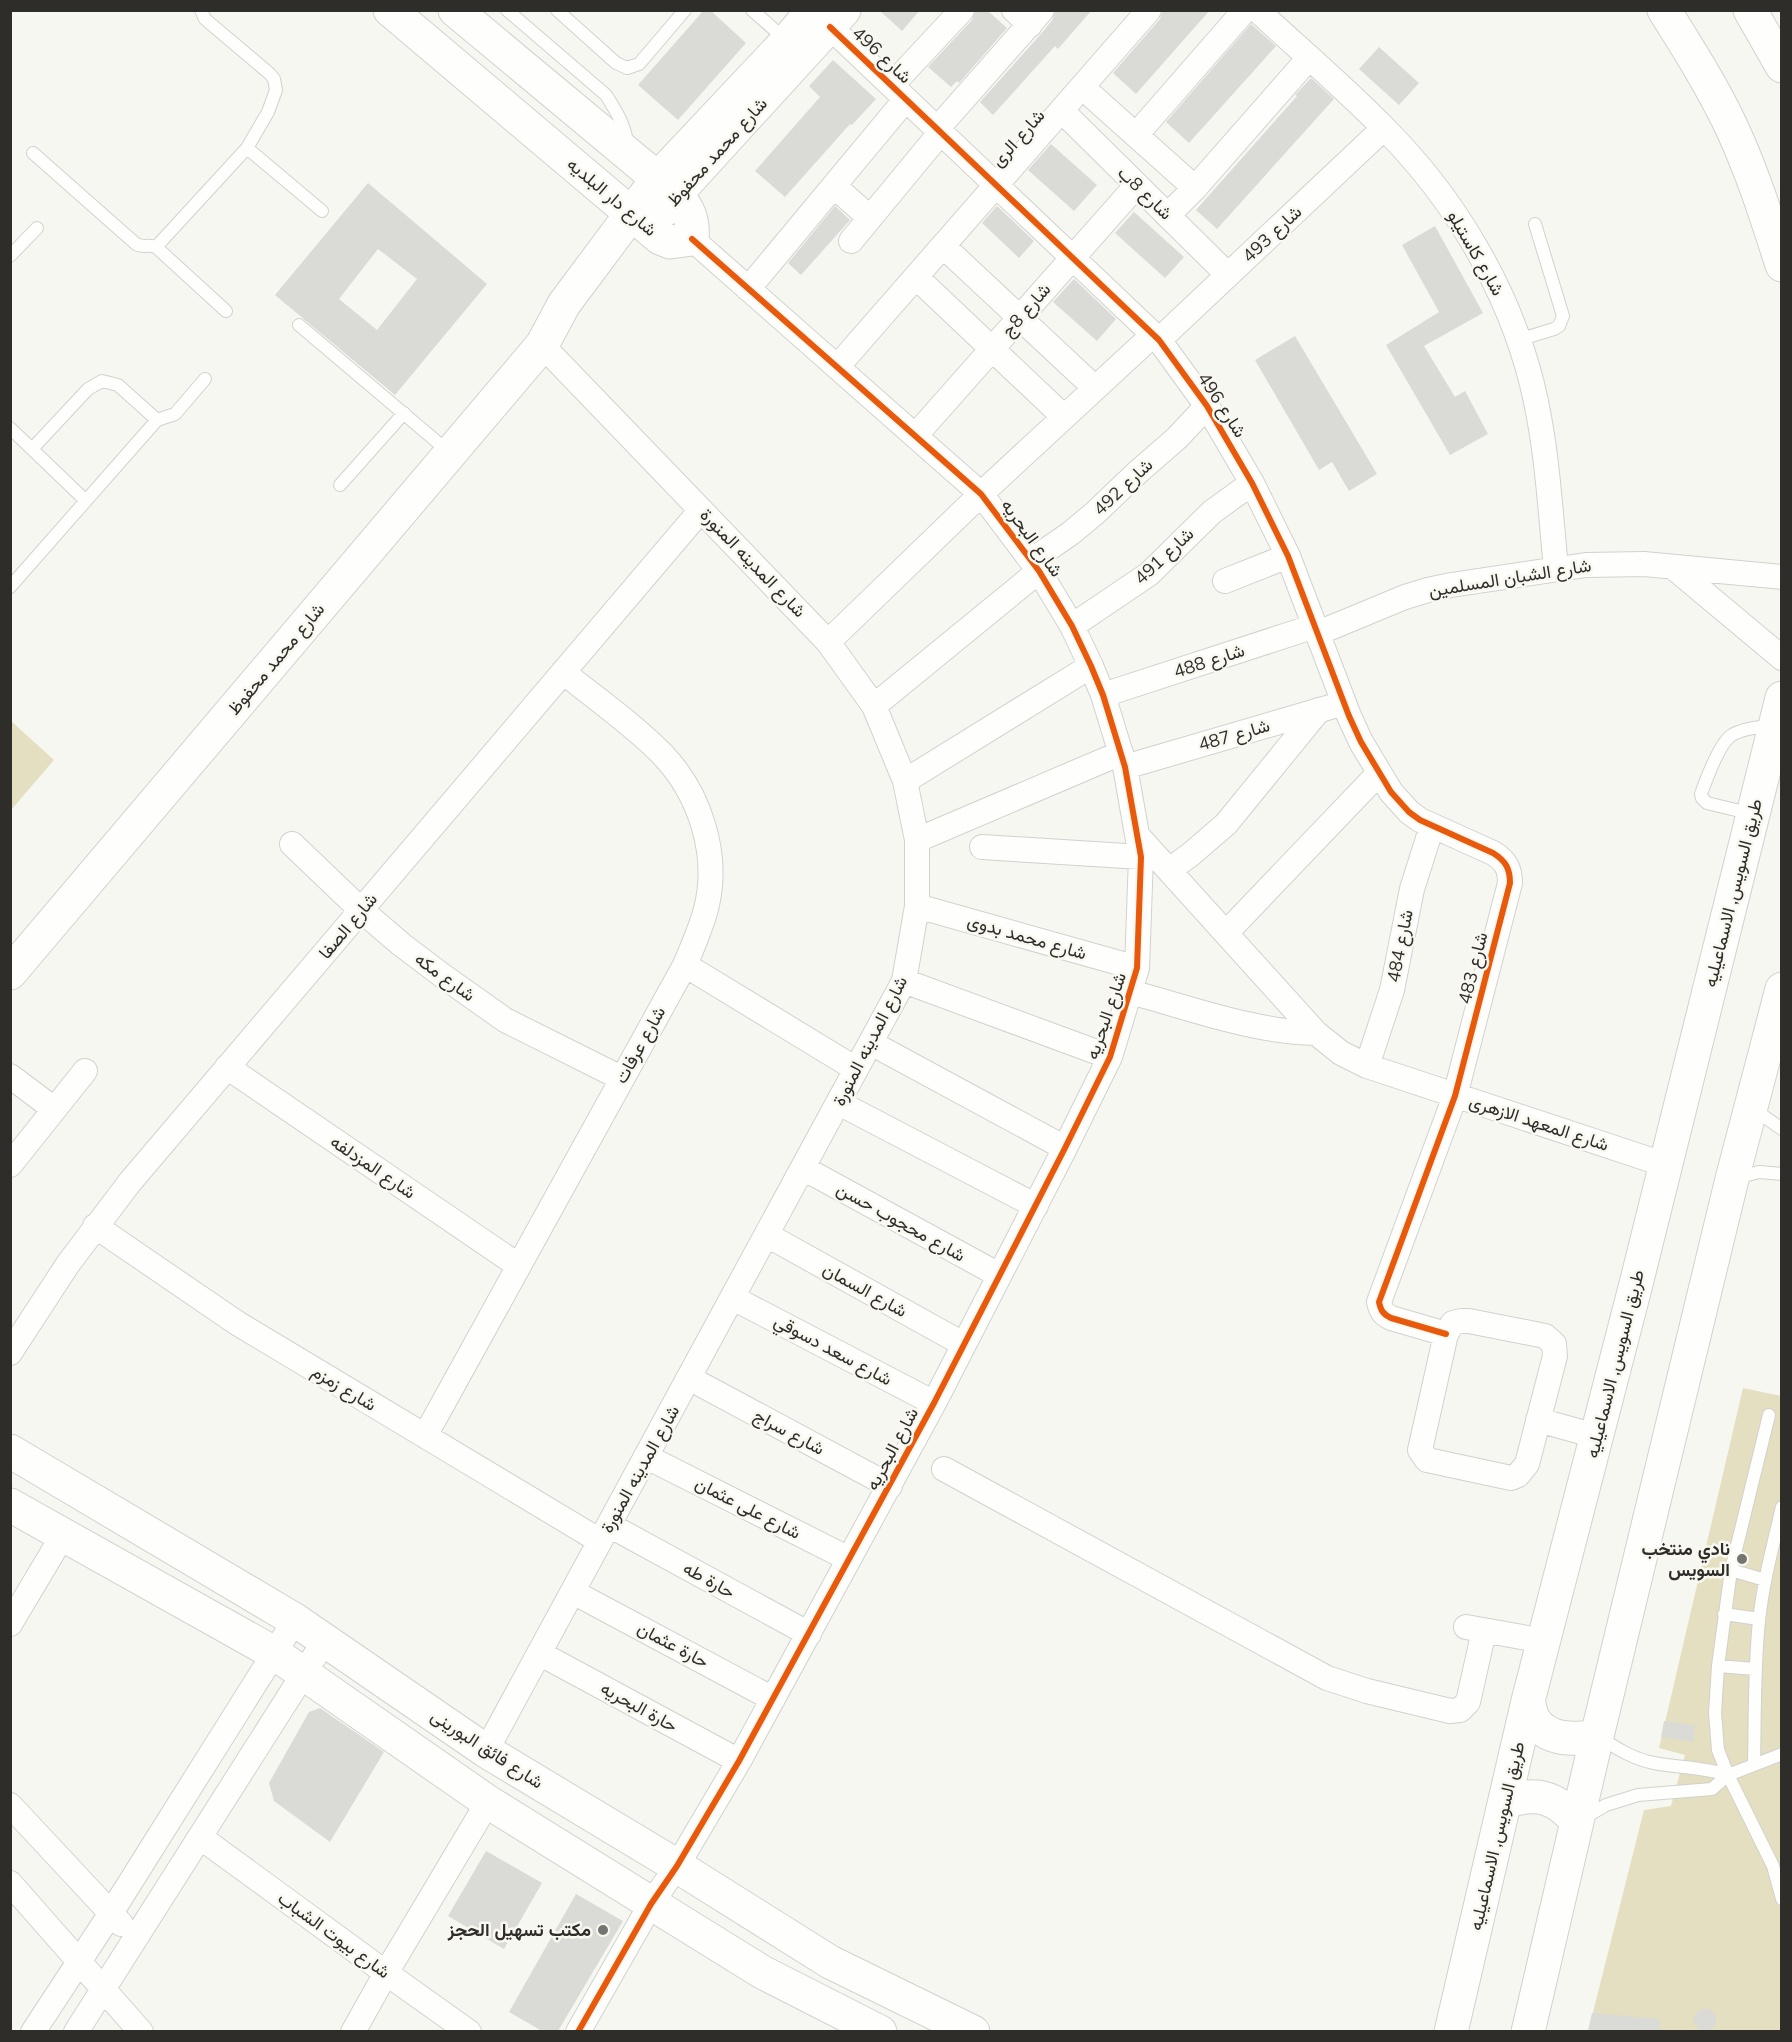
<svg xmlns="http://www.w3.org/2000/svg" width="1792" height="2042" font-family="Mulish,Vazirmatn,sans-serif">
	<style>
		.green { fill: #e3dfc0 }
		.building { fill: #dadad6; fill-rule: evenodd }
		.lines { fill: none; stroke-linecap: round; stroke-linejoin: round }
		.lane-casing { stroke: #d1d1ce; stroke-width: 14 }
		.street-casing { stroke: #d1d1ce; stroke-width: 26 }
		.secondary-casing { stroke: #d1d1ce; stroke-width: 35 }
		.primary-casing { stroke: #d1d1ce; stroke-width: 35 }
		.lane { stroke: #fefefd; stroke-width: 12 }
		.street { stroke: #fefefd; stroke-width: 24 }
		.secondary { stroke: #fefefd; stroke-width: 33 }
		.primary { stroke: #fefefd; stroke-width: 33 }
		.cycleway-casing { stroke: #f9f8f0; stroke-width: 10 }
		.cycleway { stroke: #e8590c; stroke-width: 6 }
		.poi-dot { fill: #747470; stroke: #f9f8f0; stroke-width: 2 }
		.labels { text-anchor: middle; stroke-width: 5; stroke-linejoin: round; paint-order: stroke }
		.street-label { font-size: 18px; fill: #2e2d2a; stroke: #f9f8f0 }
		.poi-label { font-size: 18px; font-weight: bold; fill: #2e2d2a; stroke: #f9f8f0; text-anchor: end }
	</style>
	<rect width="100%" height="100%" fill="#f7f7f2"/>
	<path class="green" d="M11 721 54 760 11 810Z
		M1743 1388 1781 1396V2031L1588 2032 1644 1810 1671 1806 1685 1755 1659 1748Z"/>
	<path class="building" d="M704 10H710L746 43 678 120 638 85Z
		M879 10H920L902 31Z
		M976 10H987L1007 28 959 83 957 81 951 87 928 67 972 20Z
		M1056 10H1092L1058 49 1055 46 993 115 980 102 1041 34 1053 19Z
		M1163 10H1210L1136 94 1113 73 1160 19Z
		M1251 24 1276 46 1189 143 1166 122Z
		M1379 47 1419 83 1399 105 1359 69Z
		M833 60 876 99 852 125 850 124 785 197 755 171 820 97 809 86Z
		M1311 78 1334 99 1217 229 1196 210 1297 96 1295 95Z
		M1051 144 1097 185 1074 211 1028 170Z
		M368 183 487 284 395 395 275 295ZM378 249 417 279 377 330 339 299Z
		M835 206 850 220 801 275 788 263Z
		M997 206 1034 241 1019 258 982 223Z
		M1134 212 1184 257 1165 278 1115 233Z
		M1435 226 1483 313 1424 346 1455 397 1465 391 1488 434 1450 455 1386 345 1439 312 1402 245Z
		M1074 279 1116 319 1097 341 1053 302Z
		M1295 336 1377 474 1349 491 1332 462 1319 470 1255 360Z
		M320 1708 384 1752 330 1842 274 1801 269 1783 309 1712Z
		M1664 1721 1695 1725 1693 1742 1661 1737Z
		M486 1851 542 1883 504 1949 448 1916Z
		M576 1894 623 1921 558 2031H542L509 2012Z
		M1694 2020a11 11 0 1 1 22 0a11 11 0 1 1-22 0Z
		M1592 2013 1660 2019 1659 2031H1588Z"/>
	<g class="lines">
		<g class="lane-casing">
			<path id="lane" d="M507 10 606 95C616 111 625 125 627 143
				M557 10 616 63 627 68 639 64 685 10
				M752 10 786 40
				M247 148 322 211
				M33 153 136 244C143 248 149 244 156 247L226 311
				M156 247 247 148 268 112 276 90 274 79 270 74 205 19 201 10
				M10 256 37 228
				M299 325 449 452
				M1518 340 1554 329 1559 326 1563 316 1535 224
				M10 428 86 501
				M32 449 88 389 102 381 118 385 157 420
				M340 485 404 413
				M10 587 157 420 175 414 205 379
				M1752 814 1707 803 1702 798 1701 794C1706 780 1720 742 1732 735 1743 728 1761 727 1774 725
				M1756 1107 1762 1115 1782 1129
				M1736 1178 1759 1172 1782 1174
				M1769 1415 1731 1570 1718 1666 1715 1713 1718 1750 1728 1775 1773 1866 1782 1899
				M1731 1570 1765 1580
				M1724 1614 1759 1619
				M1718 1666 1755 1669
				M1599 1737C1616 1748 1633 1759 1654 1763 1679 1768 1704 1767 1728 1775
				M1754 1765C1755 1717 1754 1669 1759 1621 1763 1583 1773 1545 1782 1507
				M1584 1818 1606 1805 1638 1795 1712 1789 1728 1775 1782 1754"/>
		</g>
		<g class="street-casing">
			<path id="street" d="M1014 10 1030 25
				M1257 10C1299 49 1344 87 1384 128 1454 198 1508 288 1532 384 1547 445 1550 507 1556 569
				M830 27 1159 340 1207 406 1252 483 1288 556 1349 716 1361 742 1391 792 1409 812 1420 820 1493 853C1506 861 1510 869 1510 883L1455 1096 1379 1302C1381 1311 1383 1314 1391 1318L1446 1334
				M892 85 962 10
				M1082 87 1195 188
				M1062 111 1228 275
				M937 129 1042 10
				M1136 135 1245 10
				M834 186 870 218
				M1166 214 1177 206 1195 188 1309 58
				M851 241 941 132
				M943 246 1095 388
				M916 277 1064 417
				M748 289 906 99
				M1159 340 1384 128
				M837 367 1149 10
				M915 436 1137 185
				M1032 560 1071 533 1095 513 1138 472 1177 438 1207 406
				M1673 567 1782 658
				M1225 581 1288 556
				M1072 626 1149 574 1212 512 1252 483
				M1318 633 1405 597 1428 590 1451 585 1586 565 1644 564 1782 577
				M828 642 981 494 1154 334
				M1103 695 1315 626
				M874 706 1039 571
				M1125 767 1344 703
				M905 781 1091 666
				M1137 835 1316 1033 1341 1053 1367 1066 1666 1165
				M917 840 1121 753
				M292 844 361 910 402 945 443 976 505 1020 621 1078
				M982 847 1141 857
				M1169 870 1190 855 1226 824 1319 710
				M917 906 1137 968
				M1226 933 1379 773
				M685 965 856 1069
				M904 981 1110 1057
				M1130 992C1191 1008 1253 1032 1316 1033
				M871 1043 1065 1148
				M1367 1066 1392 990 1412 889 1432 826
				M227 1067 519 1266
				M10 1076 54 1109
				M839 1103 1036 1206
				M10 1165 85 1071
				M803 1168 999 1275
				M95 1226 237 1323 600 1541
				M767 1235 963 1344
				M733 1298 934 1403
				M1461 1321H1469L1545 1336 1554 1344 1555 1356 1527 1464 1518 1475 1511 1478 1432 1461 1427 1460 1420 1450 1446 1334 1453 1323Z
				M10 1353 68 1264 130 1182 701 510
				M689 1378 890 1486
				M1538 1420 1596 1436
				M425 1436 685 965C693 946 701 928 706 909 720 855 700 794 663 755 634 725 595 698 563 672
				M647 1457 849 1559
				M944 1469 1327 1678 1367 1691 1450 1711 1460 1710 1468 1702 1484 1631
				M609 1525 809 1634
				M573 1592 773 1699
				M10 1624 63 1535
				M1466 1627 1544 1641
				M539 1653 739 1761
				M486 1751 904 981 917 906V840L905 781 874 706 828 642 542 345
				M10 1805 121 1924
				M200 1837 386 1973 469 2032
				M10 1883 141 2032
				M33 2032 111 1913 295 1620
				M76 2032 325 1640
				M353 2032 386 1973 488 1802
				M578 2032 651 1904 677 1866 739 1761 934 1403 1065 1148 1110 1057 1137 968 1141 857 1125 767 1103 695 1091 666 1072 626 1039 571 981 494 692 239"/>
		</g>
		<g class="secondary-casing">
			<path id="secondary" d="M390 10 660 238 670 242 692 239C694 220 688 208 676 194L455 10
				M663 211 676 194 844 10
				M10 973 542 345 564 304 658 178 787 41 813 10
				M10 1451 295 1620 486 1751 677 1866 830 1962 973 2032
				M10 1505 274 1653 488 1802 762 1972 880 2032"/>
		</g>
		<g class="primary-casing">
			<path id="primary" d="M1664 10C1688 48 1712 86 1731 126 1752 171 1767 218 1782 265
				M1750 10 1782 66
				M1528 1701C1530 1707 1531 1715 1534 1720 1548 1741 1574 1740 1597 1736
				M1505 1802C1537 1791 1556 1797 1577 1822
				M1451 2032 1528 1701 1636 1284 1782 698
				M1528 2032 1597 1736 1732 1179 1782 989"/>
		</g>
		<use href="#lane" class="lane"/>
		<use href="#street" class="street"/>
		<use href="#secondary" class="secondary"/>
		<use href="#primary" class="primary"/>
		<g class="cycleway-casing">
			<path id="cycleway" d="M830 27 1159 340 1207 406 1252 483 1288 556 1349 716 1361 742 1391 792 1409 812 1420 820 1493 853C1506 861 1510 869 1510 883L1455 1096 1379 1302C1381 1311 1383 1314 1391 1318L1446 1334
				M578 2032 651 1904 677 1866 739 1761 934 1403 1065 1148 1110 1057 1137 968 1141 857 1125 767 1103 695 1091 666 1072 626 1039 571 981 494 692 239"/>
		</g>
		<use href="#cycleway" class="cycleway"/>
	</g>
	<g class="poi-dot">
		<circle cx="1742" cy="1559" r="6"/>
		<circle cx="603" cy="1930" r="6"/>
	</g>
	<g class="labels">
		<g class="street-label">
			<text transform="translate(882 55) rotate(43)" y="6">شارع 496</text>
			<text transform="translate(1018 138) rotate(-48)" y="6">شارع الرى</text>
			<text transform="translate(717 152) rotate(-48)" y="6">شارع محمد محفوظ</text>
			<text transform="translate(1145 193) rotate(44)" y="6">شارع 8ب</text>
			<text transform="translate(612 197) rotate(40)" y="6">شارع دار البلديه</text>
			<text transform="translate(1272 234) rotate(-43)" y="6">شارع 493</text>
			<text transform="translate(1476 253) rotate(60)" y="6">شارع كاستيلو</text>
			<text transform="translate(1026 310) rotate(-49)" y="6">شارع 8ج</text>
			<text transform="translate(1222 405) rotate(57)" y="6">شارع 496</text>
			<text transform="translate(1123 487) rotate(-43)" y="6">شارع 492</text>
			<text transform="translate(1032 538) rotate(54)" y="6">شارع البحريه</text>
			<text transform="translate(1164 556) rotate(-43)" y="6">شارع 491</text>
			<text transform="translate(753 563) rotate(46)" y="6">شارع المدينه المنورة</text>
			<text transform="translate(1510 578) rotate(-9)" y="6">شارع الشبان المسلمين</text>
			<text transform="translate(276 659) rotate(-50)" y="6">شارع محمد محفوظ</text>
			<text transform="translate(1209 661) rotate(-18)" y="6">شارع 488</text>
			<text transform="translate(1234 735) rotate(-16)" y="6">شارع 487</text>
			<text transform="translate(1733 893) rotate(-76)" y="6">طريق السويس, الاسماعيليه</text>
			<text transform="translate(348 926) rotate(-50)" y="6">شارع الصفا</text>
			<text transform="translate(1027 937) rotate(16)" y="6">شارع محمد بدوى</text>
			<text transform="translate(1400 946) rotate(-79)" y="6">شارع 484</text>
			<text transform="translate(1473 968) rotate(-76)" y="6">شارع 483</text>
			<text transform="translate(445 977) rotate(36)" y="6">شارع مكه</text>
			<text transform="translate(1106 1016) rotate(-71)" y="6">شارع البحريه</text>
			<text transform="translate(870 1041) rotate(-63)" y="6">شارع المدينه المنورة</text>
			<text transform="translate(640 1045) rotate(-61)" y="6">شارع عرفات</text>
			<text transform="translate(1539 1123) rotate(18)" y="6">شارع المعهد الازهرى</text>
			<text transform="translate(373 1167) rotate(34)" y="6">شارع المزدلفه</text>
			<text transform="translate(901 1222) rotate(29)" y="6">شارع محجوب حسن</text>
			<text transform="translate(865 1290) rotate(29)" y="6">شارع السمان</text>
			<text transform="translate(833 1350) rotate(28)" y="6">شارع سعد دسوقي</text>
			<text transform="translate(1615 1364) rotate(-76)" y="6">طريق السويس, الاسماعيليه</text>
			<text transform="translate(344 1388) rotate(31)" y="6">شارع زمزم</text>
			<text transform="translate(789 1432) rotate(28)" y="6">شارع سراج</text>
			<text transform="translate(892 1449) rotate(-62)" y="6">شارع البحريه</text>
			<text transform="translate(640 1469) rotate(-61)" y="6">شارع المدينه المنورة</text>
			<text transform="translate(748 1508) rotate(27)" y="6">شارع على عثمان</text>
			<text transform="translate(709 1580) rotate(29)" y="6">حارة طه</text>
			<text transform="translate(673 1645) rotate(28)" y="6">حارة عثمان</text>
			<text transform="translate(639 1707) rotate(29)" y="6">حارة البحريه</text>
			<text transform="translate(487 1749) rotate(33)" y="6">شارع فائق البورينى</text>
			<text transform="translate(1497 1836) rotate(-77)" y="6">طريق السويس, الاسماعيليه</text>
			<text transform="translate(334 1935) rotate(36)" y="6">شارع بيوت الشباب</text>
		</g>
		<g class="poi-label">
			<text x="1730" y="1555">نادي منتخب<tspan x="1730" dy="21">السويس</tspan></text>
			<text x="591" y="1936">مكتب تسهيل الحجز</text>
		</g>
	</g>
	<rect width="1792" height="2042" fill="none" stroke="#2e2d2a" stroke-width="24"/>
</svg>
